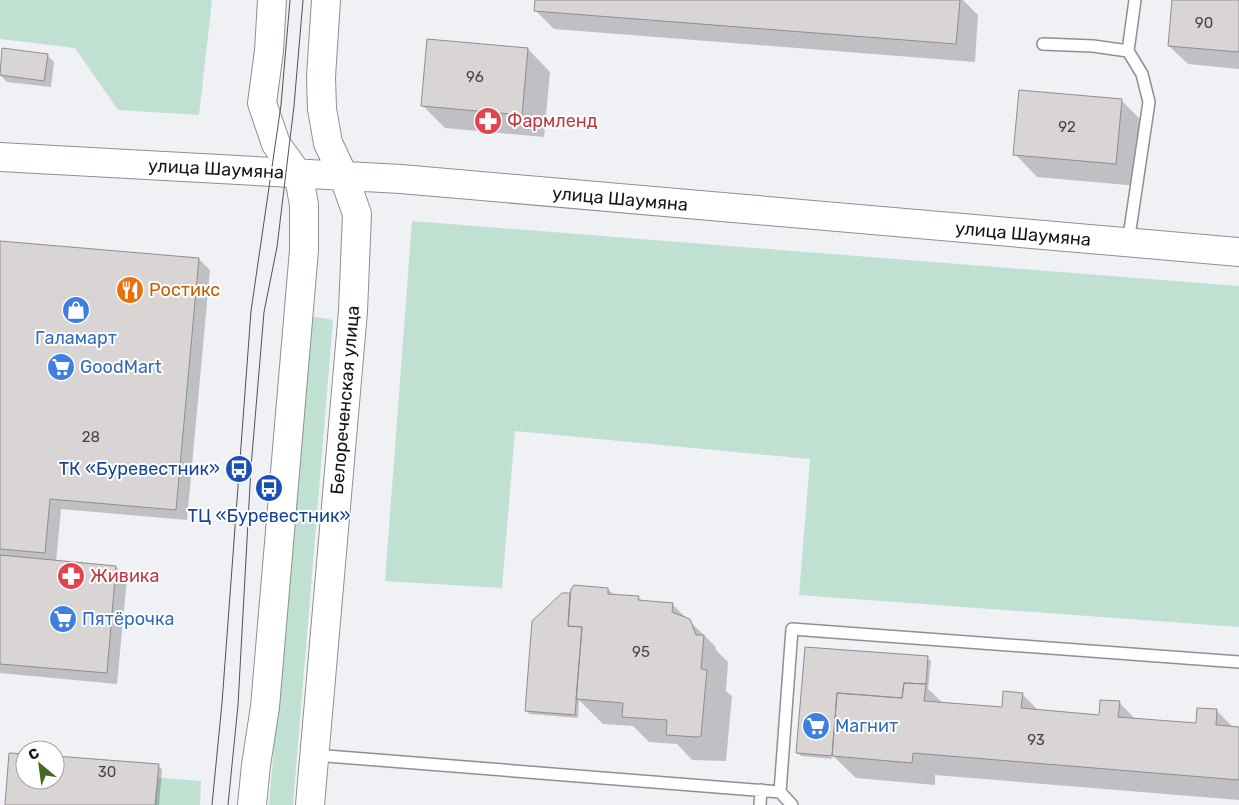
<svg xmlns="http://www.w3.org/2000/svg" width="1239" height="805" font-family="Rubik,sans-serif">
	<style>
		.green { fill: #c0e1d1 }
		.shadow { fill: #0003 }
		.building { fill: #dad5d5; stroke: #918c8c }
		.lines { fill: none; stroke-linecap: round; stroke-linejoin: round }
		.service-casing { stroke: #8d8f92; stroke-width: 14 }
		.tertiary-casing { stroke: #8d8f92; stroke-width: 30 }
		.service { stroke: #fff; stroke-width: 11 }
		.tertiary { stroke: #fff; stroke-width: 28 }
		.tram { stroke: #515354; stroke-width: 1 }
		.labels { text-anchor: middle; stroke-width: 4; stroke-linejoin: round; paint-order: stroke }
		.number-label { font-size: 15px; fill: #464646 }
		.health-label { font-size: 18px; fill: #be3a42; stroke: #fff; text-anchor: start }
		.street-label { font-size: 18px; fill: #151617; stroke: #fff }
		.food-label { font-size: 18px; fill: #c56008; stroke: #fff; text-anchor: start }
		.shop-label { font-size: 18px; fill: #366cbe; stroke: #fff; text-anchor: start }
		.transit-label { font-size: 18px; fill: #164399; stroke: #fff; text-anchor: end }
	</style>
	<rect width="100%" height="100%" fill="#eff1f5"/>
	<path class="green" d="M0 0H212L199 115 118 110 75 48 0 39Z
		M412 221 1239 286V627L799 595 810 459 515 431 502 588 385 581Z
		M311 316 333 320 293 805H269Z
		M151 777 201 781 200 805H149Z"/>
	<path class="shadow" d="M536 0H963L978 15 975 62 554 29 535 10Z
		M1173 0H1239V69L1188 64 1169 46Z
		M528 49 550 72 544 137 445 128 422 105Z
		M3 50 47 55 54 62 51 87 7 82 0 75Z
		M1121 100 1144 123 1138 186 1037 177 1015 154Z
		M0 242 199 259 210 270 187 520 61 509 56 562 116 567 127 578 117 684 0 673Z
		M608 589 614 595 638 597 643 602 672 604 715 646 716 650 728 662 726 691 732 696 726 761 692 760 677 744 649 742 633 726 603 724 579 700 578 718 530 714 526 711 562 594H572Z
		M927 658 931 661 928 689 943 703 1003 708 1022 694 1039 711 1100 717 1119 702 1136 720 1197 725 1216 710 1234 728H1239V800L935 775V785L856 778 828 751 826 752 833 759 801 756 797 752Z
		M25 755V780H55V758L158 766 162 769 159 805H6Z"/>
	<path class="building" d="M535 0H960L956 44 534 11Z
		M1172 0H1239V52L1168 46Z
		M427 39 528 48 522 115 421 106Z
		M2 48 48 54 44 81 0 75Z
		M1019 90 1122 99 1116 164 1013 155Z
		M0 241 199 258 176 510 50 499 45 553 0 549Z
		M0 555 116 566 107 673 0 664Z
		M574 585 608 588V594L639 596 638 600 673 603 672 612 690 619 696 635H704L701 669 707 670 701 736 697 737 666 735 667 720 622 717 623 703 576 699 582 627 568 626 571 589Z
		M562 593H570L568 626 582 627 575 715 525 711 532 621Z
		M805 647 928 656 926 684 904 683 902 698 837 693 832 756 796 753Z
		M904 683 926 684 924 701 1002 707 1003 691 1023 693 1021 708 1099 715 1100 700 1120 701 1118 717 1196 723 1197 708 1217 709 1216 725 1239 727V780L913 753 912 763 832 756 837 693 902 698Z
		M9 753 25 754V780H55V756L159 764 155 805H5Z"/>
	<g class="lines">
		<g class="service-casing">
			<path id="service" d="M1043 44 1093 46 1128 51 1142 74 1149 102 1128 243
				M1128 51 1135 0
				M314 755 780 792 792 805
				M780 792 792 629 1239 662
				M760 805 761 790"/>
		</g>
		<g class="tertiary-casing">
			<path id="tertiary" d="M0 157 401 179 1239 252
				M252 805 256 765 265 707 304 250V205L301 188 297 173 276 144 262 103 269 51 272 0
				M310 805 353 311 357 214 344 177 328 143 322 109 321 77 326 0"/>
		</g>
		<use href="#service" class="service"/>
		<use href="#tertiary" class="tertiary"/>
		<path class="tram" d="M212 805 222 703 251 311 281 105 290 0
			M228 805 238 705 251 467 264 312 277 247 294 106 303 0"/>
	</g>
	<defs>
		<g id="pharmacy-disc" transform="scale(1.4375)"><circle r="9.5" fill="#e0444e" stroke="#fff"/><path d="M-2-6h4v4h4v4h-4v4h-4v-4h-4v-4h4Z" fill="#fff"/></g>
		<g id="restaurant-disc" transform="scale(1.4375)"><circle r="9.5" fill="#e8710a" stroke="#fff"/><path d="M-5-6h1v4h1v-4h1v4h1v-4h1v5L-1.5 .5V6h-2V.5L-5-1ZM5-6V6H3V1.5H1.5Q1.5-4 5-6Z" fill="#fff"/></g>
		<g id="shop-disc" transform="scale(1.4375)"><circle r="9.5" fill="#3f7fe0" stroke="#fff"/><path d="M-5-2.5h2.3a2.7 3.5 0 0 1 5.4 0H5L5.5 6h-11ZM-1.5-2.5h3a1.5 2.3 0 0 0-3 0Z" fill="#fff"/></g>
		<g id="supermarket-disc" transform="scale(1.4375)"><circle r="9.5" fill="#3f7fe0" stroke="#fff"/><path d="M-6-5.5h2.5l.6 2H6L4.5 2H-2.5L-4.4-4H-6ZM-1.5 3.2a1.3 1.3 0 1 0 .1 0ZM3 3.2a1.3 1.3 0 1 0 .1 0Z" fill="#fff"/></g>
		<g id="bus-disc" transform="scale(1.4375)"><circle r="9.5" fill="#1a4fb4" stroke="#fff"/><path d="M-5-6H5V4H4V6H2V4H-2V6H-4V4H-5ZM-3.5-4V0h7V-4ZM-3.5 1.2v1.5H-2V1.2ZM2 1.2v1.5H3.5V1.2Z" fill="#fff"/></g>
	</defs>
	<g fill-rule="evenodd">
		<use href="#pharmacy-disc" x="488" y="121"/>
		<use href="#restaurant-disc" x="130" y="290"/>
		<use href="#shop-disc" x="76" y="310"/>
		<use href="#supermarket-disc" x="61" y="367"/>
		<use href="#bus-disc" x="239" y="469"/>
		<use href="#bus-disc" x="269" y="488"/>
		<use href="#pharmacy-disc" x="71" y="576"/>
		<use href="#supermarket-disc" x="63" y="619"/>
		<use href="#supermarket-disc" x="816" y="726"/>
	</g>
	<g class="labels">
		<g class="number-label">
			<text x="1204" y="28">90</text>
			<text x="475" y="82">96</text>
			<text x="1067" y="132">92</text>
			<text x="91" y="442">28</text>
			<text x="641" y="657">95</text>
			<text x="1036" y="745">93</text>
			<text x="107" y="777">30</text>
		</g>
		<g class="health-label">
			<text x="507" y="127">Фармленд</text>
			<text x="90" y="582">Живика</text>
		</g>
		<g class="street-label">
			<text transform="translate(216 169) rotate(3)" y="6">улица Шаумяна</text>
			<text transform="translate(620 199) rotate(5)" y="6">улица Шаумяна</text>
			<text transform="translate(1023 234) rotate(5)" y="6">улица Шаумяна</text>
			<text transform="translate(345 400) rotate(-85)" y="6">Белореченская улица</text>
		</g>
		<g class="food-label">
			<text x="149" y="296">Ростикс</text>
		</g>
		<g class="shop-label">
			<text x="76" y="344" text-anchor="middle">Галамарт</text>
			<text x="80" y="373">GoodMart</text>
			<text x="82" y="625">Пятёрочка</text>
			<text x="835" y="732">Магнит</text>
		</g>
		<g class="transit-label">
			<text x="220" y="475">ТК «Буревестник»</text>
			<text x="269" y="522" text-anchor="middle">ТЦ «Буревестник»</text>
		</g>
	</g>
	<g transform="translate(40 765) rotate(331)"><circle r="24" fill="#ffffff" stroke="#a1a2a2"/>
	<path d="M0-4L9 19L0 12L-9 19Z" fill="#466a23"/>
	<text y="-8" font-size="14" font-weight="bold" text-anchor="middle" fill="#151617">С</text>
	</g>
</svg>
